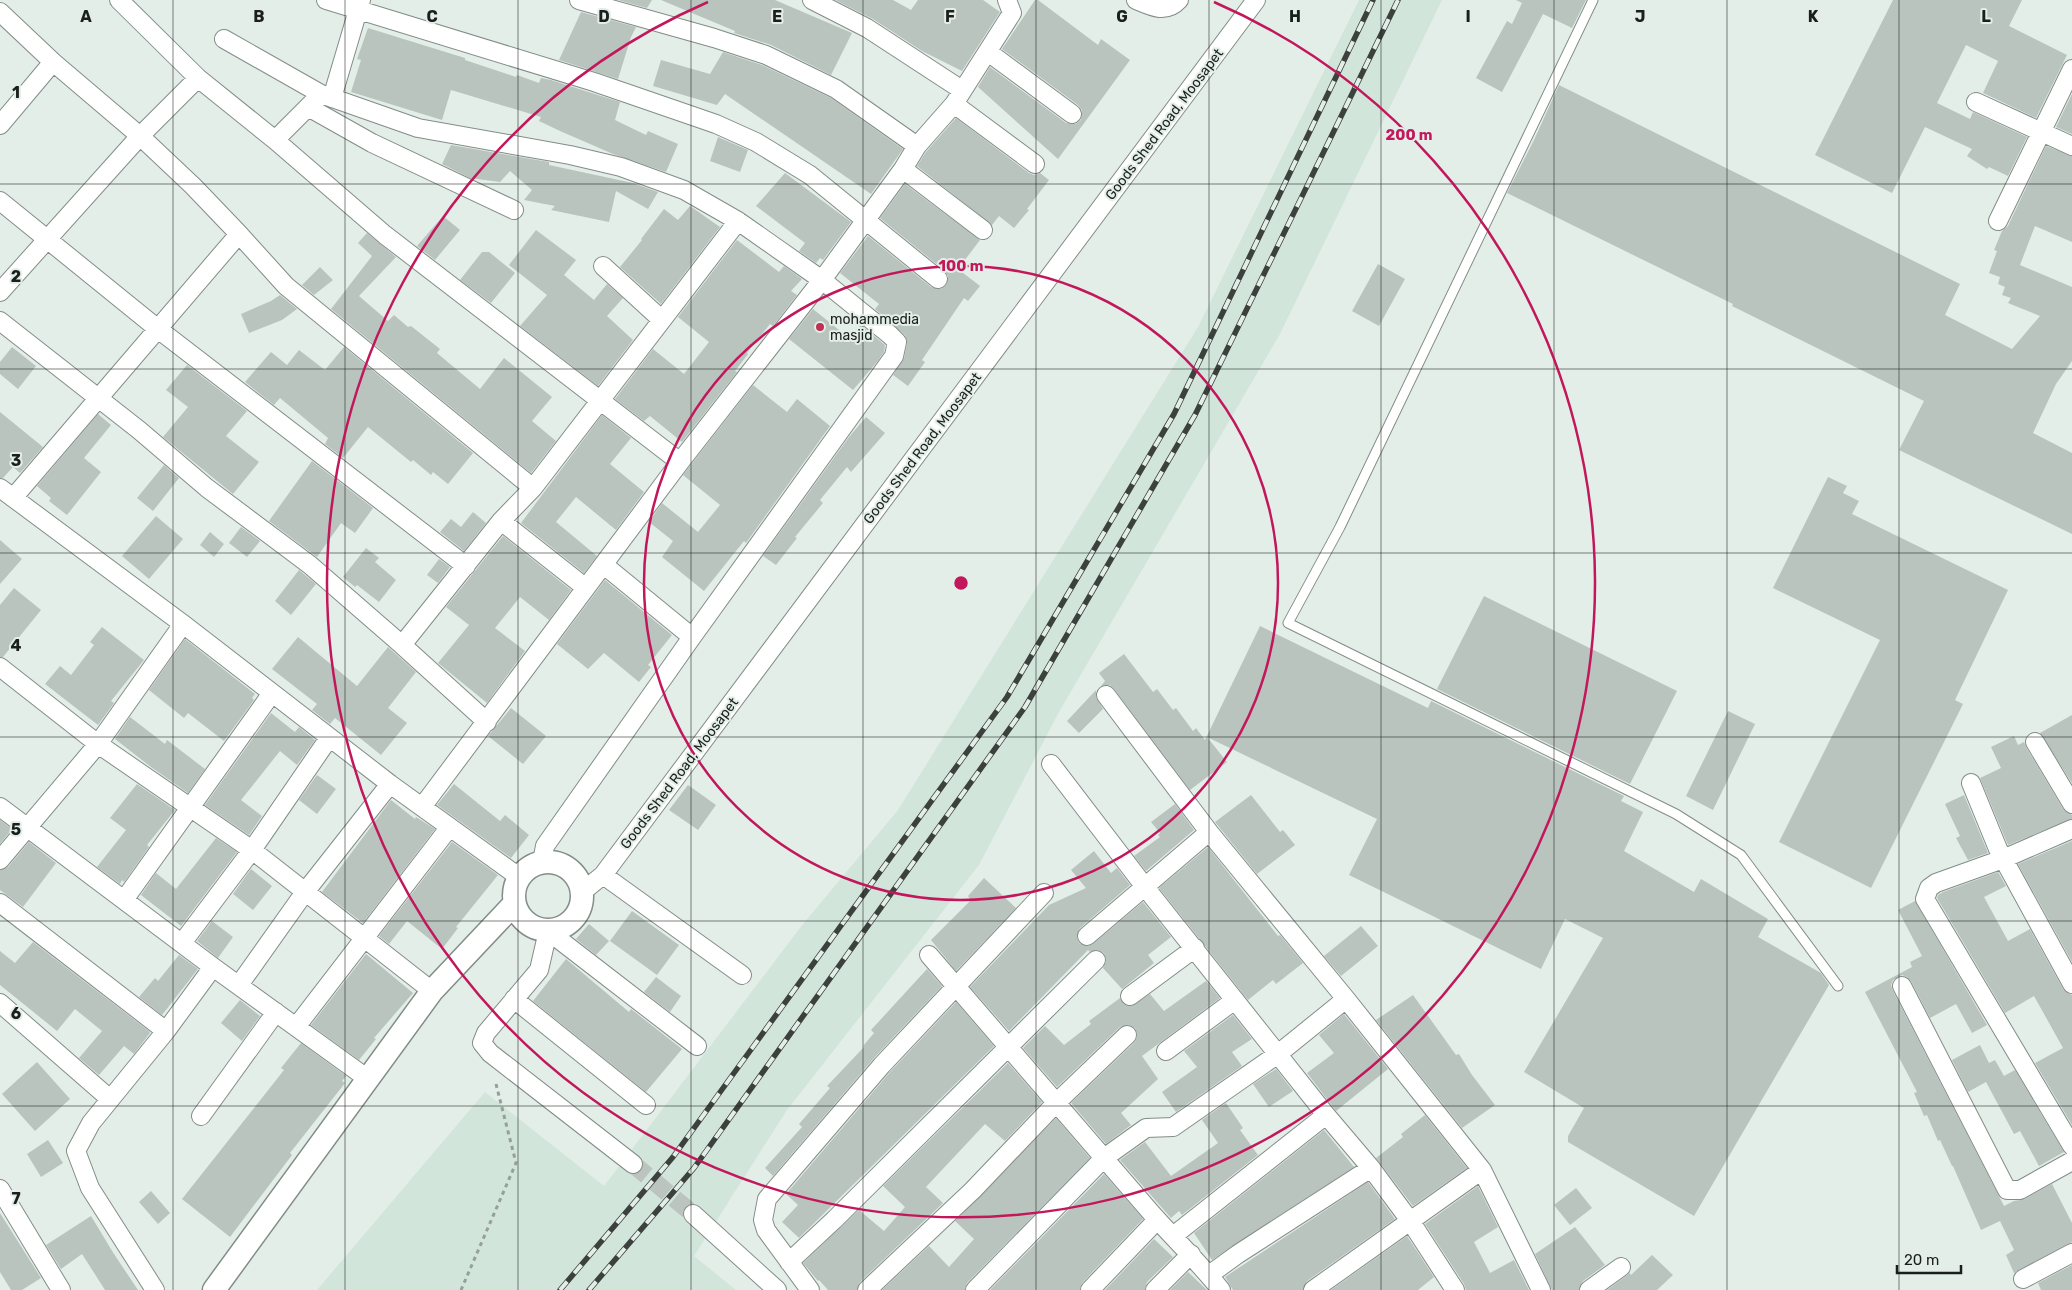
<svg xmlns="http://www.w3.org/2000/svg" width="2072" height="1290" font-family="Rubik,sans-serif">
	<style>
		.built { fill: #d2e5db }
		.building { fill: #bac4be }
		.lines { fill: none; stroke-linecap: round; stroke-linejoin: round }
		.minor-tunnel { stroke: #bbc4bf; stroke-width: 18; stroke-dasharray: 18 9; stroke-linecap: butt }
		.service-casing { stroke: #838d88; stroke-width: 11 }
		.minor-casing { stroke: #838d88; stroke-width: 20 }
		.tertiary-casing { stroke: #838d88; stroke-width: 25 }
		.path { stroke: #979f9b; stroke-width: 3; stroke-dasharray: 4 4; stroke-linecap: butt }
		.service { stroke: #fff; stroke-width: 9 }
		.minor { stroke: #fff; stroke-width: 18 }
		.tertiary { stroke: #fff; stroke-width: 22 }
		.rail-casing { stroke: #3c413e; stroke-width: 5.5 }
		.rail { stroke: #e3eee8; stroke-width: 4; stroke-dasharray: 11; stroke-linecap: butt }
		.grid { fill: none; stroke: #1a1e1c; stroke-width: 1; stroke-opacity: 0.55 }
		.ring { fill: none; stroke: #c2185b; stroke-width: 2.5 }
		.poi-dot { fill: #c03053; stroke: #e3eee8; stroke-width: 2 }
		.labels { text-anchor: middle; stroke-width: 4; stroke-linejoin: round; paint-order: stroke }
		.street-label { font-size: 14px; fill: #1a1e1c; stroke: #e3eee8 }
		.poi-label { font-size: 14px; fill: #1a1e1c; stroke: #e3eee8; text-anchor: start }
		.grid-label { font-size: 16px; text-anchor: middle; font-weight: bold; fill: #1a1e1c; stroke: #e3eee8; stroke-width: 4; stroke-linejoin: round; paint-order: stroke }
		.centre { fill: #c2185b; stroke: #e3eee8; stroke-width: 2.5 }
		.ring-label { font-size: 15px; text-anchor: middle; font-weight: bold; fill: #c2185b; stroke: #e3eee8; stroke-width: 4; stroke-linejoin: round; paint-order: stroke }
	</style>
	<rect width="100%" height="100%" fill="#e3eee8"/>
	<path class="built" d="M1359 0H1442L1280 334 1059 712 979 865 787 1110 694 1256 736 1290H317L485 1092 604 1186 803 924 898 810 1198 327Z"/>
	<path class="building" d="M618 0H652L647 8Z
		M661 0H775L852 33 831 75 771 45 734 33 735 31Z
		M835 0H893L911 10 918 0H983L1000 12 962 71 922 51 873 19Z
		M1035 0H1038L1098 45 1101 39 1130 60 1058 159 978 87 990 67 1066 123 1076 124 1081 120 1082 110 1078 105 1002 49Z
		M1516 0H1586L1572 28 1543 14 1502 92 1476 78 1507 21 1512 24 1522 3Z
		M1893 0H2022L2009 26 2067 55 2036 118 1983 93 1998 61 1966 45 1937 103 1970 119 1973 112 2027 137 2008 176 1989 167 1987 169 1967 156 1972 149 1925 127 1892 193 1815 155Z
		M581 12 636 27 631 37 618 79 559 60Z
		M368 28 465 58V60L516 77 517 75 539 83 541 78 551 80 620 102 615 120 646 135 648 131 678 144 666 172 613 154 560 131 539 121 541 117 451 90 442 120 351 92 361 60 357 59Z
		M723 52 762 65 831 98 903 149 871 194 725 94 717 105 653 86 661 60 710 74Z
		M1559 85 1960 284 1945 315 2012 349 2040 316 2008 303 2011 298 2002 295 2005 287 1998 284 2000 277 1989 273 1997 251 1994 250 2002 231 2008 226 2046 146 2072 156V242L2035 226 2020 265 2072 287V361L2056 384 2033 433 2072 453V534L1899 450 1924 401 1732 306 1733 304 1507 193 1534 140Z
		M2072 94V134L2056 127Z
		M956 118 1029 173 1034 175 1040 173 1049 180 1027 209 1029 210 1014 228 999 216 992 225 917 166 926 152Z
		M718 137 748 150 740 172 710 161Z
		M451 145 549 162V165L633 183 658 192 648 209 616 191 609 222 551 210 555 206 524 200 532 190 510 171 500 182 470 178 442 164Z
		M785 173 851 222 823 260 820 258 816 263 799 251 805 243 756 206Z
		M905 184 980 240 958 269 980 286 968 301 964 298 922 360 925 362 908 386 893 375 904 358 907 344 905 335 875 309 879 304 840 273 868 236 931 287 941 289 946 285 948 276 945 271 880 218Z
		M690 206 720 227 661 304 620 267 642 240 641 239 664 209 678 220Z
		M443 216 460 230 435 260 417 246Z
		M536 230 576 260 564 275 594 300 607 284 623 298 607 316 633 340 598 386 520 326 547 295 509 265Z
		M367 233 396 257 359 296 388 321 394 315 408 327 411 326 440 349 437 353 480 389 504 358 552 397 532 421 556 441 531 473 331 309 372 256 358 243Z
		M737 240 779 272 784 266 802 279 791 291 797 295 773 326 770 324 747 353 748 354 735 371 737 372 682 442 650 416 644 421 615 399 653 349 684 374 709 342 678 317Z
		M482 252H489L515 273 491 303 460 280Z
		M1378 264 1405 279 1379 326 1352 311Z
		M320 267 333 280 314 295 302 285Z
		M280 295 297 309 282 320 249 333 241 314 271 301Z
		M813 309 849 338 861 325 885 345 884 352 877 362 853 390 789 339Z
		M12 347 36 366 18 389 0 374V362Z
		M344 347 473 453 448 484 433 472 431 475 413 460 411 462 368 427 343 458 325 444 328 438 280 398 274 405 245 382 271 352 287 365 299 350 325 370Z
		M187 365 247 411 226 436 259 462 233 494 163 437 188 407 166 390Z
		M753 385 787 412 797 399 830 426 746 543 744 541 704 591 662 557 673 541 649 522 662 503 698 532 720 505 683 475Z
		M0 412 43 447 20 473 13 467 3 478H0Z
		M98 414 111 425 84 458 101 472 67 515 49 501 51 498 37 486Z
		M602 415 631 438 610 464 644 492 616 530 576 497 556 522 597 556 584 573 521 523Z
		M866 417 885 433 851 472 847 467 820 500 823 503 795 537 797 538 776 565 763 556 849 437Z
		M312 461 373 508 355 533 341 523 317 557 269 521Z
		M164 465 179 478 153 511 137 498Z
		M1828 477 1847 486 1843 493 1859 501 1852 514 2008 590 1955 700 1963 704 1871 888 1779 842 1880 640 1773 588Z
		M473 512 486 523 464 551 440 532 451 519 461 527Z
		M156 516 183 539 149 579 122 556Z
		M241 527 260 541 247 557 229 543Z
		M210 532 224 544 214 557 200 545Z
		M503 536 571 590 549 620 520 597 495 628 525 651 487 703 438 663 469 625 446 607Z
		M0 540 22 559 0 584Z
		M366 548 379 558 375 562 396 580 379 602 357 585 355 587 343 577Z
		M439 559 450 567 438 583 427 575Z
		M299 570 316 584 291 615 275 601Z
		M605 580 672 635 648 665 651 667 639 682 604 653 588 669 557 644Z
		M14 588 41 610 3 657H0V605Z
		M1484 596 1677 691 1630 784 1437 689Z
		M1260 626 1428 708 1431 701 1624 796 1621 801 1643 812 1624 851 1694 892 1701 879 1768 919 1758 937 1821 973 1829 985 1694 1216 1568 1142V1136L1584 1108 1524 1072 1603 938 1565 919 1541 969 1349 875 1377 819 1207 737 1227 762 1190 790 1114 689 1110 685 1101 686 1105 681 1099 673 1124 654 1153 692 1157 689 1173 710 1176 708 1193 731 1196 728 1205 740Z
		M102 627 144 660 111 701 114 703 98 725 45 684 60 666 71 675 94 645 90 642Z
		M298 637 357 686 388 647 416 672 388 708 407 723 381 755 335 718 330 724 312 710 317 704 272 669Z
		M185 639 255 694 252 698 254 700 224 741 188 713 184 718 149 690Z
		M1096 690V697L1103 709 1079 733 1067 721Z
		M511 708 546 736 523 764 488 736Z
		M1728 711 1755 724 1713 810 1686 796Z
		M271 713 295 732 299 727 315 740 297 765 280 751 241 800 262 816 249 835 205 805Z
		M2072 715V783L2040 733Z
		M130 717 165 744 167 740 205 769 188 793 151 767 115 739Z
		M2014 736 2018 745 2024 742 2026 747 2063 809 2072 815V819L2008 845 1980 778 2001 768 1991 747Z
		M317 775 336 789 317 814 299 800Z
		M137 784 175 810 147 845 149 847 124 882 122 880 120 884 97 867 126 830 110 818Z
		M454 784 500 821 505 815 529 835 511 858 437 805Z
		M688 785 716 805 698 830 669 810Z
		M1251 795 1280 832 1283 830 1295 845 1257 874 1215 822Z
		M1964 795 1988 853 1968 860 1956 838 1960 836 1945 804Z
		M391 800 415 819 416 817 435 829 363 923 322 892Z
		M1175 804 1194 830 1146 871 1134 856 1160 837 1158 835 1160 833 1151 822Z
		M0 820 12 829 0 844Z
		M216 838 237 852 181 926 141 895 156 873 176 889Z
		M2072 841V962L2018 864Z
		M29 842 56 863 23 907 0 890V870L8 867Z
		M452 842 498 875 456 927 458 928 442 949 407 921 389 944 379 936Z
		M1208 847 1278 936 1280 935 1303 963 1276 984 1273 980 1248 1000 1159 888Z
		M1094 851 1111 873 1117 868 1130 885 1080 928 1077 937 1079 943 1088 946 1093 944 1143 902 1171 937 1148 955 1154 963 1122 989 1103 968 1106 962 1104 953 1098 950 1090 952 1088 950 1009 1031 970 987 1049 905 1086 888 1071 870Z
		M251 869 272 886 253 910 233 894Z
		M1998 872 2006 886 1984 897 2008 941 2030 929 2063 989 2072 995V1125L2035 1063 2063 1048 2034 996 2005 1013 1937 898 1938 895 1943 892Z
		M984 878 1016 908 956 971 931 940 971 900 968 896Z
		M1915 901 1987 1025 1972 1033 1956 1004 1930 1018 1911 981 1907 977 1902 975 1893 980 1891 985 1893 991 2004 1206 2014 1201 2025 1199 2052 1184 2072 1223V1242L2014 1273 2006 1255 2014 1250 2000 1221 1981 1230 1953 1166H1952L1940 1140 1938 1141 1927 1115 1924 1116 1914 1093 1917 1092 1865 992 1912 967 1910 962 1922 956 1898 910Z
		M632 911 679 945 657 975 610 941Z
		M212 921 233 937 218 958 197 941Z
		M589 924 609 941 596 955 576 939Z
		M1361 926 1378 946 1341 976 1324 956Z
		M33 942 149 1031 150 1033 134 1054 124 1046 99 1075 79 1058 102 1031 75 1009 57 1031 0 985V951L15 963Z
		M366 954 413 993 374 1038 376 1039 359 1060 311 1025Z
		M179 955 198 969 162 1015 139 997 155 978 158 981Z
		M566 959 629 1012 631 1009 682 1049 646 1092 533 1001Z
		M927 969 942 986 874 1058 773 1176 765 1168 802 1127 799 1124 830 1088 827 1086 864 1047 863 1046 874 1033 871 1030Z
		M656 977 681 996 670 1012 644 992Z
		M1206 981 1220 998 1142 1056 1158 1079 1121 1113 1131 1125 1106 1144 1071 1103 1134 1043 1137 1037 1135 1028 1129 1025 1120 1027 1057 1087 1023 1048 1045 1026 1064 1045 1091 1024 1089 1021 1120 998 1125 1005 1132 1006 1150 994 1164 1011Z
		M1413 995 1456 1055 1459 1054 1472 1075 1495 1105 1462 1128 1376 1020Z
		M240 1000 260 1016 242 1041 221 1023Z
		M956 1002 994 1046 799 1238 782 1222 798 1205 786 1194 890 1072Z
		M1344 1014 1388 1069 1336 1111 1307 1073 1334 1053 1319 1035Z
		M1233 1015 1252 1039 1232 1052 1242 1066 1176 1112 1162 1092 1197 1067 1184 1051Z
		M301 1043 346 1076 342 1081 345 1083 290 1153 292 1155 230 1237 182 1199 284 1070 281 1068Z
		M1980 1045 1989 1063 1995 1060 2004 1076 2015 1070 2064 1152 2039 1166 2020 1131 2014 1134 1986 1082 1968 1092 1952 1060Z
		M37 1062 70 1099 35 1131 2 1094Z
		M1008 1063 1042 1102 1005 1141 985 1124 926 1187 943 1203 860 1282 857 1290H828L819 1280 818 1281 803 1263 859 1210 884 1231 905 1207 883 1186Z
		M1276 1069 1293 1091 1269 1107 1253 1084Z
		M1226 1103 1243 1128 1240 1130 1258 1155 1182 1215 1179 1211 1171 1218 1120 1160 1145 1142 1171 1176 1218 1143 1202 1120Z
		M1425 1115 1467 1168 1413 1206 1376 1158 1403 1137 1401 1134Z
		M1056 1118 1090 1158 967 1283 965 1290H882L929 1246 949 1267 974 1239 955 1221Z
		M1324 1130 1354 1167 1212 1260 1194 1233Z
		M48 1140 63 1163 41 1177 27 1154Z
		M1104 1174 1143 1219 1082 1283 1080 1290H990Z
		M1368 1182 1395 1219 1307 1281 1303 1290H1233L1225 1277Z
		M1478 1186 1498 1227 1474 1242 1490 1273 1514 1260 1529 1290H1466L1464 1284 1425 1224Z
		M1576 1188 1592 1208 1570 1225 1554 1205Z
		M151 1191 170 1213 158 1224 139 1202Z
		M0 1213 41 1278 22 1290H11L0 1272Z
		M91 1216 114 1254 138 1290H105L82 1254 61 1269 46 1245Z
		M1575 1227 1605 1265 1583 1281 1579 1290H1552L1535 1254Z
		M1407 1236 1434 1277 1418 1290H1331Z
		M1154 1239 1173 1257 1147 1282 1145 1290H1105Z
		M1652 1255 1673 1275 1657 1290H1607L1630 1273 1631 1275Z
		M2072 1265V1290H2041L2038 1283Z
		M1188 1272 1207 1290H1170Z"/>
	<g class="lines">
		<path class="minor-tunnel" d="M633 1164 693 1214"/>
		<g class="service-casing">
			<path id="service" d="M1593 0 1340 527 1288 623 1676 814 1741 855 1838 986"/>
		</g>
		<g class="minor-casing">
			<path id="minor" d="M119 0 198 78 275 140 385 235 680 462
				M326 0 594 82 716 124 756 142 810 175 938 279
				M579 0 714 38 766 55 836 89 917 146
				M812 0 867 28 962 90
				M1136 0C1152 7 1166 14 1179 0
				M0 12 53 62 140 136 193 186 239 234 286 286 533 488 738 221
				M224 39 321 94
				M988 52 1072 114
				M332 98 361 0
				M1976 102 2072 146
				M954 104 1035 164
				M308 107 372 143 514 210
				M0 125 53 62
				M275 140 321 94 418 128 570 155 621 167 684 190 738 221 822 280 890 335 897 342 894 356 692 637 545 846 542 862
				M903 169 983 230
				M0 201 158 329 466 566
				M1998 221 2072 69
				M603 266 662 320
				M0 292 140 136 198 78
				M0 321 139 430 207 488 310 565 402 645
				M0 488 183 624 390 784 519 877
				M13 498 239 234
				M501 521 586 588
				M604 565 692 637
				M0 667 98 744 252 850 432 991
				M1106 695 1209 832 1346 999 1482 1170 1541 1290
				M487 722 402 645 501 521 533 488
				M2035 742 2072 804
				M1051 764 1145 887 1326 1115 1371 1168 1411 1222 1455 1290
				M1971 783 1998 849 2072 984
				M0 807 213 967 368 1079
				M422 807 680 462 822 280 903 169 917 146 954 104 1012 13 1007 0
				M2072 829 2003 859 1936 883 1929 888 1925 899 2072 1146
				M0 860 98 744 183 624
				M603 875 742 975
				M582 892 603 875 1256 0
				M124 900 272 693
				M0 903 166 1031
				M1087 936 1209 832
				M182 943 252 850 329 738
				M929 955C1002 1040 1075 1124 1147 1208 1171 1236 1198 1261 1221 1290
				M239 985 305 892 390 784
				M1902 986 2007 1190H2020L2072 1161
				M1130 996 1195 948
				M514 999 646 1105
				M0 1003 110 1099
				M296 1027 449 828
				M1166 1051 1235 1000
				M201 1116 276 1012
				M633 1164 490 1053 482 1043 486 1033 539 970 548 931 697 1046
				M0 1189 61 1290
				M693 1214 777 1290
				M1173 1236 1326 1115
				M789 1262 834 1220 1096 960
				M1209 1275 1238 1254 1371 1168
				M2023 1279 2072 1253
				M155 1290 90 1188 76 1151 91 1123 166 1031 213 967
				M810 1290 766 1230 763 1220 767 1199 882 1065 1044 893
				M867 1290 973 1190 1056 1103 1127 1035
				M975 1290 1104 1158 1146 1128 1173 1127 1278 1054 1346 999
				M1090 1290 1157 1220
				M1155 1290 1191 1254
				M1313 1290 1482 1170
				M1589 1290 1621 1267"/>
		</g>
		<g class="tertiary-casing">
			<path id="tertiary" d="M514 896a34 34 0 1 1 68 0a34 34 0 1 1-68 0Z
				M214 1290 432 991 514 904"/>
		</g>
		<path class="path" d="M461 1290 516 1163 496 1084"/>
		<use href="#service" class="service"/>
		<use href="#minor" class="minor"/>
		<use href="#tertiary" class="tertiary"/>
		<g class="rail-casing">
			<path id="rail" d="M560 1290 673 1157 1007 697 1174 414 1373 0
				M589 1290 694 1168 1025 707 1195 415 1398 0"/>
		</g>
		<use href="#rail" class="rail"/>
	</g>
	<path class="grid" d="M173 0V1290M345 0V1290M518 0V1290M691 0V1290M863 0V1290M1036 0V1290M1209 0V1290M1381 0V1290M1554 0V1290M1727 0V1290M1899 0V1290M0 184H2072M0 369H2072M0 553H2072M0 737H2072M0 921H2072M0 1106H2072"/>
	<g class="ring">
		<circle cx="961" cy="583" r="317"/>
		<path d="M1214 2A634 634 0 1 1 708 2"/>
	</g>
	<circle class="poi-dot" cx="820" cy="327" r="5"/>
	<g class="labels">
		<g class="street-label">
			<text transform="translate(1164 124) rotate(-53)" y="5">Goods Shed Road, Moosapet</text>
			<text transform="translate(922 448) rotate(-53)" y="5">Goods Shed Road, Moosapet</text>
			<text transform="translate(679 773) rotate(-53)" y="5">Goods Shed Road, Moosapet</text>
		</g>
		<g class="poi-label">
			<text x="830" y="324">mohammedia<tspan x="830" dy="16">masjid</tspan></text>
		</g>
	</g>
	<g class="grid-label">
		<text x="86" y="22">A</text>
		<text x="259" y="22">B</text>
		<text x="432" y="22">C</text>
		<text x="604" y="22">D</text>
		<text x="777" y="22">E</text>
		<text x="950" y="22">F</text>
		<text x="1122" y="22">G</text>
		<text x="1295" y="22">H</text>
		<text x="1468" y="22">I</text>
		<text x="1640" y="22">J</text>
		<text x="1813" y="22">K</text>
		<text x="1986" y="22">L</text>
		<text x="16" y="98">1</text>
		<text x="16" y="282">2</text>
		<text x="16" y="466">3</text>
		<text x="16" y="651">4</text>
		<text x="16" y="835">5</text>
		<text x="16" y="1019">6</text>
		<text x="16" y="1204">7</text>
	</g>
	<circle cx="961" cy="583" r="8" class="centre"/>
	<g class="ring-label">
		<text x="1409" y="140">200 m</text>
		<text x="961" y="271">100 m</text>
	</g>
	<path d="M1897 1265v8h64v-8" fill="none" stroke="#1a1e1c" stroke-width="2.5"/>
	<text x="1904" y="1265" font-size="15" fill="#1a1e1c" stroke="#e3eee8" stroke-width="4" paint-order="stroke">20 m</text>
</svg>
